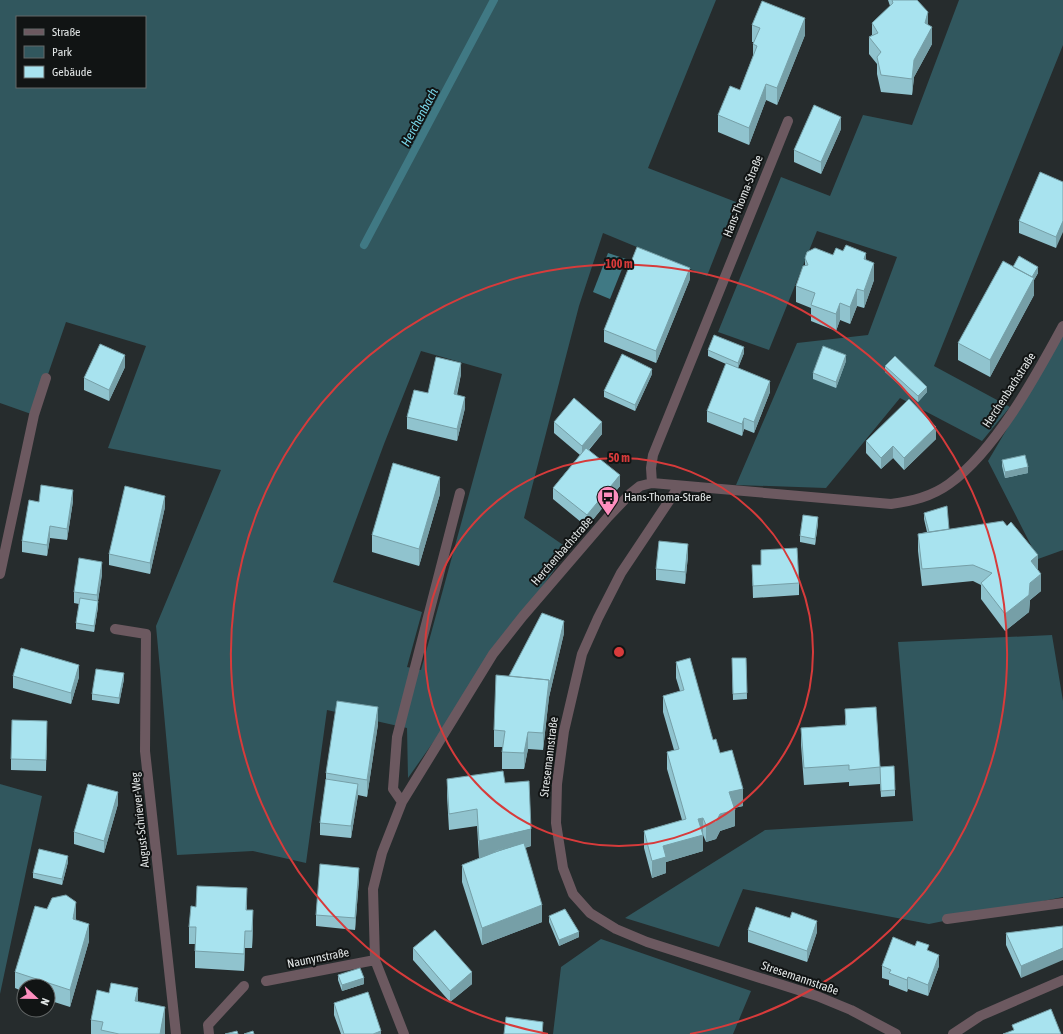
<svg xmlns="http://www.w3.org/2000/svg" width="1063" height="1034" font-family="'Asap Condensed',sans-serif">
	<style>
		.green { fill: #31575e; fill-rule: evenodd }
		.water { fill: #407984 }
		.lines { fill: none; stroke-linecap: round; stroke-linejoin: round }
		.stream { stroke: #407984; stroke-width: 8 }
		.minor { stroke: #6c5960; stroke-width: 10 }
		.wall { fill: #90c3ce }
		.shaded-wall { fill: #769fa7 }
		.building { fill: #a8e3ef; stroke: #769fa7 }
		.ring { fill: none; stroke: #d73b3b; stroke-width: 2 }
		.labels { text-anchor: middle; stroke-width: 4; stroke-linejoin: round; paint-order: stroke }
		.street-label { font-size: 12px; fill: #e1e5e5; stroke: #111414 }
		.poi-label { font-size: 12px; fill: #e1e5e5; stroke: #111414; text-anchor: start }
		.water-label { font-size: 13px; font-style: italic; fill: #79d6e8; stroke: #111414 }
		.centre { fill: #d73b3b; stroke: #111414; stroke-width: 2 }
		.ring-label { font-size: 12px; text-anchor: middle; font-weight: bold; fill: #d73b3b; stroke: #111414; stroke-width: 4; stroke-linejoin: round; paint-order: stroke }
	</style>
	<rect width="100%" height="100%" fill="#262c2d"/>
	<path class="green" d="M0 0H716L648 168 736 202 707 276 603 233 579 306 524 518 569 549 408 778 407 728 327 710 306 863 253 851 177 855 156 626 221 470 108 448 146 346 66 322 34 415 0 403ZM17 17H145V87H17ZM421 351 502 374 421 670 407 667 422 612 333 582 384 444Z
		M959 0H1063V45L934 366 1010 407 982 441 900 398 826 488 736 485 797 343 868 335 897 257 817 231 769 350 718 332 781 177 830 196 863 115 912 125Z
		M1063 334V550L1038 559 988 461Z
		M1052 635 1063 701V897L929 924 743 889 719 947 625 918 765 830 913 821 898 642Z
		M0 784 42 796 0 994Z
		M601 939 751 991 733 1034H553L561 967Z"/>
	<path class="water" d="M608 253 626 259 610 299 593 292Z"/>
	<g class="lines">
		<path class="stream" d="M364 245 494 0"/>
		<path class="minor" d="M652 483 651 468 653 455 788 121
			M679 486 621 573 598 618 582 654 564 731 557 784 556 823 563 868 573 894 590 913 616 929 647 942 817 996 851 1010 896 1034
			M0 574 34 415 46 378
			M115 629 146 634 145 751 176 1034
			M402 802 393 789 397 737 460 493
			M947 919 1063 903
			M266 981 375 960
			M209 1034 208 1025 244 986
			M404 1034 375 960 373 889 382 853 402 802 493 654 523 616 608 517 630 494 640 486 652 483 891 504C912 501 931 497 949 484 995 451 1036 376 1063 326
			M953 1034 980 1016 1063 980"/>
	</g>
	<path class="wall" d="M888 0H917L928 25 932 44 914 77 912 95 881 92 877 74V64L869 54V37L872 35V23L890 6Z
		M752 25 805 35 777 105 766 100 749 145 718 132V115L740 90 753 56V44L754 42H752Z
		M841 129 821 174 794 162V150Z
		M1063 182 1056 248 1019 233V221Z
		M833 255 866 260 874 280 864 308 857 306 850 324 840 320 836 331 811 321V308L796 302V286L805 266V258Z
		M1013 267 1038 273 1034 280V295L990 377 958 360V343Z
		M690 279 656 363 604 342V330Z
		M708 350 744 353 738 368 770 392 754 433 744 429 742 436 707 422V411L726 364 708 356Z
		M846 361 836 388 813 379V373Z
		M885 366 927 392 918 402 885 372Z
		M125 367 109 401 84 390V378Z
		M461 374 457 395 465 408 457 441 407 429V417L428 393Z
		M652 374 635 411 604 397V391Z
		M554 422 602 434 589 450 620 486 587 527 553 499V488L580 455 554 433Z
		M936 439 904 470 893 458 881 469 866 453V441Z
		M1002 460 1028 473 1005 478 1002 466Z
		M440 494 419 566 372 552V535Z
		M73 501 67 540 50 538 47 556 22 552V541L39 502Z
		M165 507 150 574 109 565V554Z
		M924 513 949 529 1038 570 1041 591 1030 600 1029 612 1005 631 981 599V585L973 581 922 586 918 551V534L927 532 924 519Z
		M818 523 815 545 800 542V536Z
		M761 550 799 583V595L753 598 752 565H761Z
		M688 556 685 584 656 580V569Z
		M102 574 98 601V607L94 632 76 629V623L79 604 74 603V592Z
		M564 633 549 697 543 750 528 749 524 769H502V752L503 747H494V730L509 676Z
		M732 658H746L747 699 733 700Z
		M676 662 713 740 720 753 743 806 734 808 735 826 720 831 716 839 706 842 703 835V851L666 862V873L652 878 644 848V831L682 820 667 769V752L674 750 663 712V696L680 691 676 678Z
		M13 676 79 677 71 704 13 688Z
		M124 679 119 704 92 700V694Z
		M845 709 895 790V796L881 797 880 782V784L849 786V782L804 785 801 745V728L845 725Z
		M378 724 367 797 358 795 351 838 320 835V823L326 779V773Z
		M47 732 46 771 11 770V759Z
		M447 779 531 846 525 848 542 922 482 945 462 882V865L482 857 479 858 477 826 449 830 447 796Z
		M118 804 104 853 74 844V832Z
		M68 862 62 885 33 878V873Z
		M359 879 355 930 316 926V915Z
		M247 905V910L253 927 252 948H245L244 971 195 968V944H189V927L196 907Z
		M549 916 579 937 559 946 549 922Z
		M76 920 89 941 70 1007 48 1000V986H24V992L15 988V972Z
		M1063 926 1021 978 1006 945V933Z
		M748 930 817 932 807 962 748 942Z
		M413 948 472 984 450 1002 413 960Z
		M929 951 939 966 928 996 908 989 907 992 889 985V980L882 978V966Z
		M338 975 364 984 342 991 338 980Z
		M138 1002 165 1034H91V1020Z
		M334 1003 381 1034H341L334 1015Z"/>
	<path class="shaded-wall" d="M928 12V29L925 23Z
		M805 18V35L777 105V88Z
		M932 27V44L914 77 912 95V79L914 60Z
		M766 84V100L749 145V128Z
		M841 117V129L821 174V162Z
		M1063 221V232L1056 248V237Z
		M866 253V269L864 259Z
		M874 263V280L864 308V291Z
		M1038 267V273L1034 280V295L990 377V360L1027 286Z
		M690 268V279L656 363V351Z
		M857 289V306L850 324V307Z
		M840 303V320L836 331V314Z
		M744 347V353L738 368V363Z
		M125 355V367L109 401V390Z
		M846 355V361L836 388V382Z
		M461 363V374L454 405V394Z
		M652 369V374L635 411V405Z
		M770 381V392L754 433V422Z
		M927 387V392L918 402V396Z
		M465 397V408L457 441V429Z
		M744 418V429L742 436V424Z
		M602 422V434L582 457V446Z
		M936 427V439L904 470V458Z
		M893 446V458L881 469V458Z
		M1028 467V473L1005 478V472Z
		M620 475V486L587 527V515Z
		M440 477V494L419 566V549Z
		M73 490V501L67 540V529Z
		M165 496V507L150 574V563Z
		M818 517V523L815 545V539Z
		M50 526V538L47 556V545Z
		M688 544V556L685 584V572Z
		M1038 555V572L1031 561Z
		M102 562V574L97 607V595Z
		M1041 574V591L1030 600 1029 612 1005 631V614L1030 583Z
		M98 601V607L94 632V626Z
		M564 621V633L549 697 543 750V733L549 680Z
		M79 665V677L71 704V693Z
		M124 673V679L119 704V698Z
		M378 707V724L367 797V780Z
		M528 732V749L524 769V753Z
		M358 784V795L351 838V826Z
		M743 789V806L729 809V792Z
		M118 792V804L104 853V841Z
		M735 810V826L720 831 716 839 706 842V825L720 814Z
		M703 818V851L666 862V873L652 878V861L663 846 698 819Z
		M531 829V846L495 854 494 851V855L479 858V841Z
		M68 856V862L62 885V879Z
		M359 868V879L355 930V918Z
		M247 888V905L246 927V910Z
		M76 902V919L73 935V919Z
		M542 905V922L482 945V928Z
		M253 910V927L252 948V931Z
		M817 921V932L807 962V951Z
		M89 924V941L70 1007V990Z
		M245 931V948L244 971V954Z
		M579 932V937L559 946V940Z
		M1063 948V960L1021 978V966Z
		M939 955V966L928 996V985Z
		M472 972V984L450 1002V991Z
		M908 977V989L907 992V980Z
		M364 978V984L342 991V985Z
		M138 988V1019L135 1001Z
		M165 1007V1034H160Z
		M543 1022V1034H542Z
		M381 1031V1034H373Z"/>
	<path class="building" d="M892 0H917L928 12 925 23 932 27 914 60 912 79 881 75 877 57 881 52 869 37 878 33 872 23 893 3Z
		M762 1 805 18 777 88 766 84 749 128 718 115 730 86 740 90 757 46 753 44 760 28 752 25Z
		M814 105 841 117 821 162 794 150Z
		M1040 172 1063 182V221L1056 237 1019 221Z
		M846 245 866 253 864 259 874 263 864 291 857 289 850 307 840 303 836 314 811 305 815 293 796 286 803 266 808 265 805 258 807 252 815 248 833 255 836 248 843 251Z
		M637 247 690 268 656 351 604 330Z
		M1019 256 1038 267 1032 277 1013 267Z
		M1003 261 1034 278 990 360 958 343Z
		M714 335 744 347 738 363 708 350Z
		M100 344 125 355 109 390 84 378Z
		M823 346 846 355 836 382 813 373Z
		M622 354 652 369 635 405 604 391Z
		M895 356 927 387 918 396 885 366Z
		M436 357 461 363 454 394 465 397 457 429 407 417 414 390 428 393Z
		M726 363 770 381 754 422 744 418 742 424 707 411Z
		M574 398 602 422 582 446 554 422Z
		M909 399 936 427 904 458 893 446 881 458 866 441Z
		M586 448 620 475 587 515 553 488Z
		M1025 455 1028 467 1005 472 1002 460Z
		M393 463 440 477 419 549 372 535Z
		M41 485 73 490 67 529 50 526 47 545 22 541 29 500 39 502Z
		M125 486 165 496 150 563 109 554Z
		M947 506 949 529 929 532 924 513Z
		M803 515 818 517 815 539 800 536Z
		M1003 521 1007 526 1011 522 1038 555 1031 561 1041 574 1030 583 1029 595 1005 614 981 583 992 573 973 565 922 569 918 534Z
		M659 541 688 544 685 572 656 569Z
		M797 548 799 583 753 586 752 565H761V550Z
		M79 558 102 562 97 595 74 592Z
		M80 598 98 601 94 626 76 623Z
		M542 613 564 621 549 686V680L509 676Z
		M21 648 79 665 71 693 13 676Z
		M690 658 713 740 716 739 720 753 732 750 743 789 729 792 735 810 720 814 716 822 706 825 703 818 698 819 703 835 663 846 666 857 652 861 644 831 686 819 667 752 679 749 663 696 684 690 676 662Z
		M732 658H746L747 693 733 694Z
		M96 669 124 673 119 698 92 694Z
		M496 675 549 680 543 733 528 732 524 753 502 752 505 731 494 730Z
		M337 701 378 707 367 780 326 773Z
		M876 707 880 767 849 770V765L804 768 801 728 846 725 845 709Z
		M12 720 47 721 46 760 11 759Z
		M894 766 895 790 881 791 880 767Z
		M503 771 505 783 529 781 531 829 479 841 477 809 449 814 447 779Z
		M326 779 358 784 351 826 320 823Z
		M88 784 118 792 104 841 74 832Z
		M524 843 542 905 482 928 462 865 498 851Z
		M513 846 495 852 494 851Z
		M39 849 68 856 62 879 33 873Z
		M320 864 359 868 355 918 316 915Z
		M197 886 247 888 246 910H253L252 931H245L244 954 195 951 196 927H189L191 906 196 907Z
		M66 895 76 902 73 919 89 924 70 990 15 972 35 906 47 909 52 898Z
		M756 907 790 918 792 912 817 921 807 951 748 930Z
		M565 909 579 932 559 940 549 916Z
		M1063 926V948L1021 966 1006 933Z
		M435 930 472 972 450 991 413 948Z
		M893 937 915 946 917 941 929 945 927 950 939 955 928 985 908 977 907 980 889 973 891 970 882 966Z
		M360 968 364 978 342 985 338 975Z
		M111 983 138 988 135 1001 165 1007 160 1034H119L101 1030 103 1022 91 1020 97 990 109 993Z
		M368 992 381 1031 373 1034H344L334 1003Z
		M1051 1009 1061 1034H1003L1014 1030 1012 1025Z
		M506 1017 543 1022 542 1034H504Z
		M237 1031 238 1034H225Z
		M253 1031 254 1034H244Z"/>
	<g class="ring">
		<circle cx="619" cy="652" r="194"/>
		<path d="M548 1034A388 388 0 1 1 690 1034"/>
	</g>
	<defs>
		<g id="bus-pin" transform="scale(1.15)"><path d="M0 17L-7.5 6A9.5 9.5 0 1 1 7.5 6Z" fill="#fd8ebe" stroke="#111414"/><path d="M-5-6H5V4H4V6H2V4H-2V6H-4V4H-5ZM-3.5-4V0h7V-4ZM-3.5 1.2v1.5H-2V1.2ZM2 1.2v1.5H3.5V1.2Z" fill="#111"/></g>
	</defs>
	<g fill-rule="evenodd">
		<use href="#bus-pin" x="608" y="497"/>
	</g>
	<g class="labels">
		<g class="street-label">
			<text transform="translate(743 196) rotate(-68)" y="4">Hans-Thoma-Straße</text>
			<text transform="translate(1009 390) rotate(-57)" y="4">Herchenbachstraße</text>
			<text transform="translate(562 551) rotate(-49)" y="4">Herchenbachstraße</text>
			<text transform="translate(549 757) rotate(-83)" y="4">Stresemannstraße</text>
			<text transform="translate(140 820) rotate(-96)" y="4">August-Schriever-Weg</text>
			<text transform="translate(318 958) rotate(-11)" y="4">Naunynstraße</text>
			<text transform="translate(800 978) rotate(19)" y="4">Stresemannstraße</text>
		</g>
		<g class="poi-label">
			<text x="624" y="501">Hans-Thoma-Straße</text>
		</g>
		<g class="water-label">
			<text transform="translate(419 117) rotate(-62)" y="5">Herchenbach</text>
		</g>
	</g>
	<circle cx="619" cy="652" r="6" class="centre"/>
	<g class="ring-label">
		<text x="619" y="268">100 m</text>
		<text x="619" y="462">50 m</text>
	</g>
	<rect x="16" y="16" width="130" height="72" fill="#111414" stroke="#646868"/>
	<rect x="24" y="29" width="20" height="6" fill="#6c5960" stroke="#646868"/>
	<text x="52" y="36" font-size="12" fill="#e1e5e5">Straße</text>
	<rect x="24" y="46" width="20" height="12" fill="#31575e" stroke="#646868"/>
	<text x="52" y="56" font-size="12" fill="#e1e5e5">Park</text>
	<rect x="24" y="66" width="20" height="12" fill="#a8e3ef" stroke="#646868"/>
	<text x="52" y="76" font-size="12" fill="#e1e5e5">Gebäude</text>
	<g transform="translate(36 998) rotate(112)"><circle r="19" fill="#111414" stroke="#646868"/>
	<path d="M0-3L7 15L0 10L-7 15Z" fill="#fd8ebe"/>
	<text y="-6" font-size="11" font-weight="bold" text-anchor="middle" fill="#e1e5e5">N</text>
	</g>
</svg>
